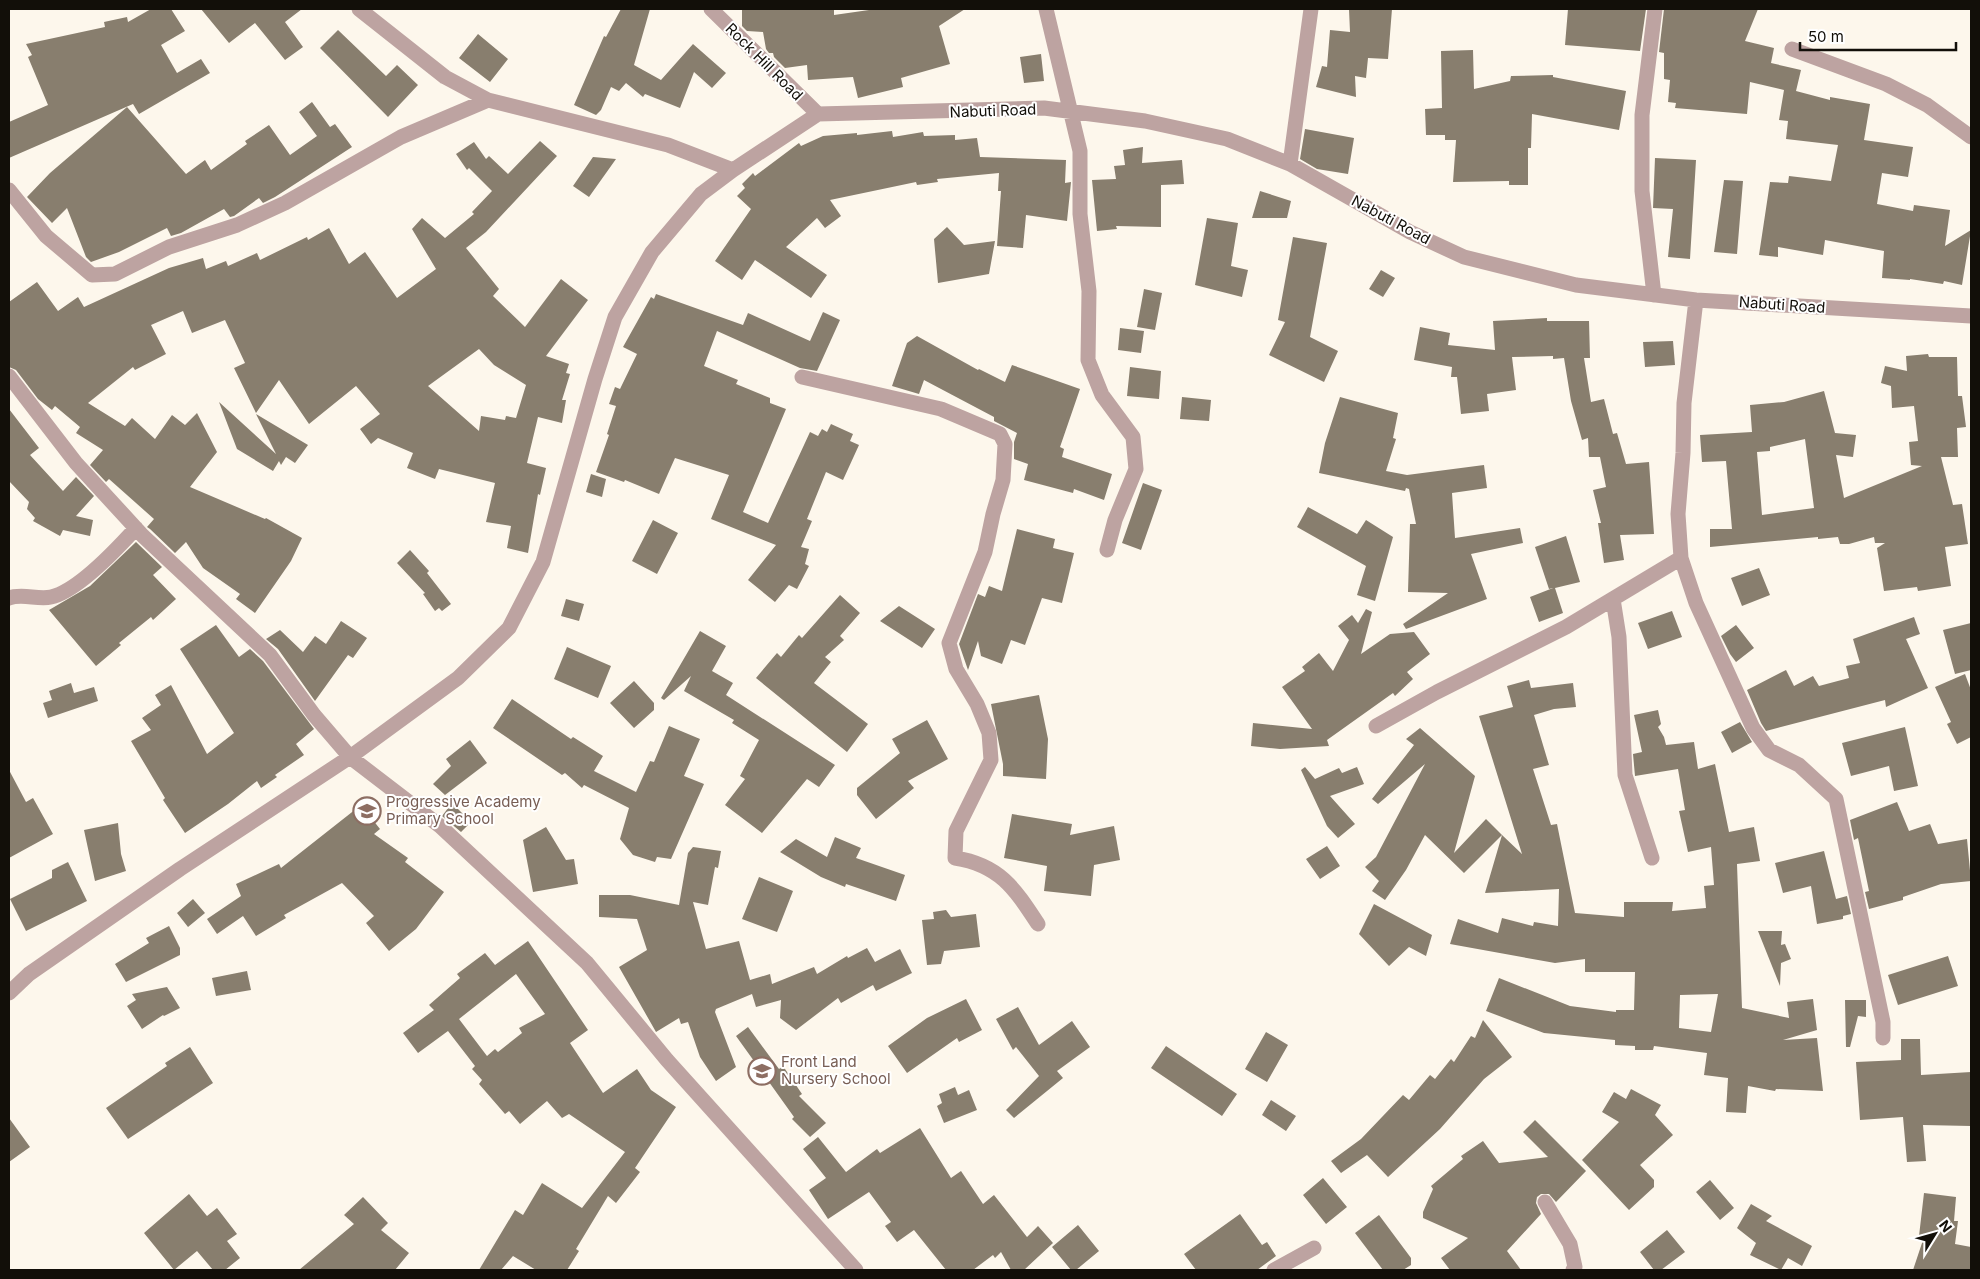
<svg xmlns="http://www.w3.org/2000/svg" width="1980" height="1279" font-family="Inter,sans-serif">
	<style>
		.building { fill: #887e6e; fill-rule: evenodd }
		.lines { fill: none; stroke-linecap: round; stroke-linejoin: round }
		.minor { stroke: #bda3a1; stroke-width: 15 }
		.labels { text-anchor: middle; stroke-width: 4; stroke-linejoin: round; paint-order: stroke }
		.street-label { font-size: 15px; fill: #120f09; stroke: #fff }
		.education-label { font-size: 15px; fill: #785e54; stroke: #fff; text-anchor: start }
	</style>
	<rect width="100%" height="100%" fill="#fdf7ec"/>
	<path class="building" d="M151 9H171L185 31 161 45 177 73 201 59 210 73 139 114 133 104 9 158V122L48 105 28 57 32 55 26 44 105 27 104 22 127 17 128 22Z
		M201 9H302L285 22 303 47 285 60 255 23 229 43Z
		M621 9H650L634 65 661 80 693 44 726 73 712 88 694 72 680 108 645 94 643 97 626 83 619 91 611 87 601 110 596 115 574 105 604 36 606 37Z
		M742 9 834 10V15L876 9H965L939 26 950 64 901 78 903 87 858 98 853 77 808 80 807 65 785 68 774 57 773 53H769L766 49 763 32 747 31 742 26Z
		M1349 9H1392L1388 59 1368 58 1366 78 1355 76 1356 97 1316 87 1322 66 1327 67 1330 30 1350 32Z
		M1568 9H1646L1640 51 1565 45Z
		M1664 9H1758L1745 41 1774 48 1771 63 1801 70 1796 91 1830 100V97L1870 104 1864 140 1913 147 1908 177 1882 173 1877 204 1913 211 1914 205 1950 210 1945 246 1971 230 1962 285 1944 281 1943 284 1910 279V280L1882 278 1884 251 1825 240 1823 255 1778 247V257L1759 255 1770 182 1788 183 1789 176 1831 181 1838 145 1786 139 1788 121 1779 120 1784 90 1750 82 1747 114 1675 108 1676 103 1668 102 1670 80 1664 79V53L1659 52Z
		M338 30 386 76 397 65 418 85 388 117 320 48Z
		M478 34 508 59 490 82 459 58Z
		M1473 50 1474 89 1510 81 1511 76 1553 75V77L1626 91 1619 130 1532 114 1531 148H1528V185H1509V181L1453 182 1456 140H1445V135H1426L1425 109 1442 108 1441 51Z
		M1041 54 1044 81 1024 83 1020 57Z
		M312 102 330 127 335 124 352 147 275 197 263 203 259 198 234 216 230 217 224 209 181 233 171 236 167 228 119 252 91 262 86 257 67 208 52 223 27 197 50 173 127 107 186 174 205 160 211 170 247 144 245 141 269 125 290 155 317 136 299 112Z
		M1305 129 1354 138 1348 174 1317 169 1300 159Z
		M892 131 893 137 923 132 924 136 955 135V140L977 138 980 157 1066 160 1065 183 1071 182 1067 221 1026 215 1023 248 997 246 1001 191H998L999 173 937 179 938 182 917 185 916 182 830 200 841 216 825 228 817 218 786 247 827 275 811 298 755 260 742 280 715 261 751 209 737 196 745 188 742 184 753 173 755 176 799 143 801 146 823 136 857 133V135Z
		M540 141 557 156 486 232 466 248 499 289 493 296 525 327 561 279 588 300 546 356 569 364 566 373 570 374 562 400H566L562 423 538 417 527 463 546 468 540 495 538 494 528 553 507 548 511 526 486 522 495 483 439 469 435 479 407 468 413 453 378 438 371 444 360 429 380 414 356 386 309 424 279 380 256 413 234 368 245 363 225 320 192 333 183 311 151 325 166 354 135 370 133 367 88 403 125 426 132 418 155 439 172 415 185 425 197 413 217 452 190 487 265 519 266 518 302 538 291 561 255 613 236 599 240 594 203 568 186 542 175 553 150 529 147 527 154 519 109 479 106 482 90 465 103 450 76 433 80 427 55 406 52 410 38 399 16 370 9 367V302L37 282 58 311 78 297 84 307 169 268 203 258 206 269 226 261 228 266 257 253 260 260 307 237 308 240 329 228 349 264 365 252 397 298 436 269 412 229 422 218 445 238 474 214 472 212 492 191 469 168 467 170 456 154 474 142 486 159 489 156 508 174ZM479 349 494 365 526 385 516 418 506 416 505 420 481 416 479 431 428 386Z
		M1143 147 1142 163 1182 160 1184 184 1161 185V227L1116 226 1117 229 1097 231 1092 180 1116 179 1114 166 1125 165 1123 150Z
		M593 157 616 159 589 197 573 186Z
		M1655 158 1696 160 1690 259 1668 257 1673 209 1653 208Z
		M1724 180 1743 181 1737 254 1714 252Z
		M1260 191 1291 201 1287 218H1252Z
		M1207 218 1238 223 1231 266 1248 270 1242 297 1195 285Z
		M947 227 964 245 995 241 989 274 938 283 934 239Z
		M1293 237 1327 243 1310 337 1338 351 1324 382 1269 355 1285 322 1278 320Z
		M1381 270 1395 278 1383 297 1369 289Z
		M1144 289 1162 293 1155 330 1137 327Z
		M656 294 743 325 748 313 810 341 823 312 840 320 817 371 800 368 717 331 704 366 738 380 736 384 770 398V403L786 409 743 512 768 523 810 432 818 436 822 429 827 432 831 424 853 434 850 441 859 445 843 480 826 472 807 519 812 521 801 547 809 549 805 564 809 566 797 589 789 585 775 602 748 580 776 545 711 519 729 475 675 458 659 494 625 480 624 482 596 472 609 435 607 434 616 406 609 404 615 387 620 389 637 354 623 347 651 297 654 299Z
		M1547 318V321H1589L1590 358H1584L1591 402 1604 399 1613 434 1617 433 1626 464 1649 462 1654 534 1620 535 1624 560 1604 563 1598 523H1601L1593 490 1606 487 1600 457H1589L1588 438 1582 440 1571 401 1564 358 1553 359V356L1512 357 1516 390 1487 394 1489 411 1461 414 1457 377H1451L1452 367 1414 360 1420 327 1450 333 1448 345 1495 350 1493 321Z
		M1120 328 1144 331 1141 353 1118 350Z
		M917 336 978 370 979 369 1005 382 1012 365 1080 389 1060 447 1064 449 1062 457 1112 474 1104 500 1074 489 1073 493 1024 480 1028 464 1014 459V442L1017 433 994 421V417L924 380 919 394 892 386 907 343Z
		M1673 341 1675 365 1645 367 1643 342Z
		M1928 354 1929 357H1957L1958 396H1962L1966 427 1957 428 1958 457H1941L1953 505 1962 504 1968 544 1945 547 1951 586 1918 591 1917 587 1884 591 1877 548 1885 543H1875L1874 537 1849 544H1840L1838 537 1818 539V537L1710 547V529H1732L1726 461 1702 462 1700 435 1752 432 1750 405 1784 402 1824 391 1835 433 1856 435 1853 457 1836 455 1844 498 1922 466 1911 465 1909 442 1918 441 1914 406 1892 408 1891 386 1881 383 1885 366 1907 371 1906 356ZM1805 439 1814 508 1762 515 1757 452 1770 451V447Z
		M1130 367 1161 371 1159 399 1127 396Z
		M1182 397 1211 400 1209 421 1180 419Z
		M1340 397 1398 413 1393 438 1396 439 1386 471 1407 475 1484 465 1487 488 1452 493 1455 538 1520 528 1523 543 1471 554 1487 599 1406 629 1403 624 1448 593 1408 592 1410 524H1416L1409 489 1406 488 1405 491 1319 473 1325 443Z
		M219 402 276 454 256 414 308 445 295 463 286 457 281 465 279 461 273 471 237 449Z
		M9 409 39 448 30 455 63 491 76 477 94 496 76 516 93 520 90 536 63 530 60 536 33 521 35 518 27 509 29 502 9 481Z
		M591 474 606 479 602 497 586 492Z
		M1143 483 1162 490 1141 550 1122 543Z
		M1308 507 1357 534 1366 520 1393 537 1375 601 1357 595 1366 566 1297 527Z
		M653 520 678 533 657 574 632 561Z
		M1017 529 1055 539 1053 548 1074 553 1062 603 1042 598 1025 645 1011 640 1002 664 981 656 978 641 968 670 959 644 978 594 985 597 989 586 1002 591Z
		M1566 536 1580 582 1555 588 1563 613 1539 622 1530 597 1553 588 1549 589 1535 547Z
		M136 542 162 567 153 575 176 599 153 620 151 617 119 643 121 645 96 666 49 610 90 586Z
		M410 550 429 571 427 573 451 604 442 611 439 608 435 611 423 594 425 593 397 563Z
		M1759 568 1770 595 1742 606 1731 578Z
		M840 595 860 613 840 636 844 640 825 657 831 662 814 683 868 724 847 752 756 678 777 653 781 657 799 635 802 638Z
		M566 599 584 604 579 621 561 616Z
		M899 606 935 629 922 648 880 621Z
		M1366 609 1372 612 1361 654 1390 634 1414 632 1430 654 1407 672 1413 679 1395 696 1393 693 1327 740 1329 746 1280 749 1251 746 1253 723 1312 729 1282 687 1305 671 1302 667 1319 653 1333 671 1349 640 1338 626 1352 615 1358 623Z
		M1672 611 1682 637 1648 649 1638 623Z
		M1914 617 1920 634 1906 639 1928 688 1886 707 1885 700 1766 731 1761 723 1747 690 1786 670 1794 686 1813 676 1819 686 1849 678 1846 666 1860 663 1853 639Z
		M341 621 367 638 353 658 348 655 315 701 278 649 266 639 280 630 303 652 315 636 326 644Z
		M1971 623V670L1955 674 1943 630Z
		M216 625 239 657 250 649 263 661 314 729 296 744 304 755 275 775 277 777 261 788 257 781 228 804 185 833 163 800 165 798 131 741 151 730 142 718 161 705 155 695 171 685 207 754 234 733 180 649Z
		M1736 625 1754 648 1736 662 1730 654 1721 636Z
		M700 631 726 646 712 671 733 683 726 695 835 765 819 787 807 779 762 833 725 805 745 779 740 776 759 740 732 723 734 720 684 691 691 676 664 700 661 698Z
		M567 647 611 666 598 698 554 679Z
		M1965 674 1971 690V737L1957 744 1947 724 1951 722 1935 687Z
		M1529 680 1531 688 1573 683 1576 707 1554 709 1534 715 1549 765 1533 769 1551 825 1557 824 1575 913 1624 917V902H1673L1672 911 1706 908 1704 886 1714 885 1711 847 1688 852 1679 811 1685 810 1678 769 1635 776 1633 754 1642 752 1634 715 1658 710 1661 724 1658 727 1664 737 1666 745 1694 742 1698 769 1715 764 1729 832 1754 827 1760 861 1737 864 1742 1008 1789 1018 1787 1002 1813 999 1817 1030 1783 1040 1817 1038 1823 1091 1776 1089 1775 1091 1748 1086 1746 1113 1726 1112 1728 1078 1704 1075 1707 1053 1654 1046 1653 1050H1635V1046L1615 1045V1040L1544 1033 1486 1011 1499 978 1570 1006 1616 1012V1010H1634L1635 972H1585V959L1555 963 1450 944 1458 919 1498 933 1502 918 1533 926 1534 922 1558 926 1559 889 1485 893 1502 835 1522 854 1479 716 1513 707 1507 686ZM1718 994 1711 1032 1679 1028 1680 995Z
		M634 681 654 703V710L634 728 610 703Z
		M71 683 74 693 94 687 98 701 48 718 43 703 52 700 49 691Z
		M1039 695 1048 739 1046 779 1003 776V764L991 704Z
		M512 699 571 739 573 737 603 756 594 771 636 792 650 761 654 762 669 726 700 739 684 776 704 784 671 859 657 857 655 862 633 855 620 839 629 808 584 785 582 788 565 773 562 775 493 728Z
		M927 720 948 759 908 781 914 788 876 819 857 795V788L900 753 892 739Z
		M1740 722 1752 742 1732 753 1721 732Z
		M1905 727 1918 786 1894 791 1889 766 1851 776 1842 743Z
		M1420 728 1475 776 1454 853 1486 819 1502 835 1464 873 1425 835 1406 870 1385 900 1372 891 1379 881 1365 867 1376 857 1425 764 1378 804 1372 799 1414 745 1406 739Z
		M470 740 487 763 445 795 433 784 451 766 446 759Z
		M1305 767 1315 779 1339 768 1342 773 1357 767 1364 784 1330 796 1355 824 1338 838 1327 826 1301 770Z
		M9 770 26 802 33 798 53 834 9 858Z
		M1897 802 1909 831 1930 824 1938 844 1967 839 1971 881 1941 884 1903 897V900L1869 909 1865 892 1869 891 1858 838 1854 840 1850 820Z
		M452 803 471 822 461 832 442 816Z
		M361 805 380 829 374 834 408 858 405 862 444 892 416 929 389 951 366 923 374 916 342 883 284 915 286 918 256 936 243 916 217 934 207 919 241 896 236 884 279 864 281 868Z
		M1012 814 1072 824 1070 835 1114 826 1120 860 1094 865 1091 896 1044 891 1047 866 1004 858Z
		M118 823 121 854 126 871 95 881 84 830Z
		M546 827 566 860 574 859 578 884 533 892 523 840Z
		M835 837 861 848 856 858 905 875 896 901 846 884 845 887 821 877 780 852 796 839 827 857Z
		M1327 846 1340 866 1320 879 1306 859Z
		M693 847 721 851 718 868 715 867 708 905 693 902 706 949 739 941 750 980 770 974 772 984 814 967 817 974 847 956 848 958 867 948 875 962 900 949 912 973 876 991 873 985 841 1003 838 998 796 1030 780 1018 781 1000 756 1007 752 994 716 1009 715 1012 736 1067 716 1081 700 1057 688 1022 681 1024 679 1018 656 1032 619 967 647 950 637 919 599 917V895H630L679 905 688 853Z
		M1824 851 1836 899 1847 896 1851 914 1843 916V919L1817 924 1811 886 1783 893 1775 863Z
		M68 862 87 901 26 931 10 899 52 878V870Z
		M759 877 793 891 777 932 742 919Z
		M193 899 205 913 188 927 177 913Z
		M1374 904 1432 935 1426 956 1409 947 1389 966 1359 934Z
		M946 910 951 917 976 914 980 947 944 951 941 964 927 965 922 920 934 919 933 912Z
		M169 926 180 948V955L126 982 115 964 149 943 146 938Z
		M1758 931H1782L1781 945 1785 944 1791 959 1781 963 1780 986Z
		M528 941 588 1030 570 1043 603 1093 637 1069 651 1090 676 1107 635 1168 640 1172 616 1203 608 1196 576 1249 579 1251 567 1270H536L513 1256 501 1270H479L515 1210 523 1215 542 1183 582 1208 625 1152 569 1114 562 1118 547 1101 520 1124 509 1111 505 1114 479 1084 482 1080 472 1069 475 1066 448 1031 418 1053 403 1033 434 1010 429 1005 460 978 457 974 485 953 495 965ZM516 974 545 1014 519 1028 522 1033 498 1052 495 1049 487 1056 459 1019Z
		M1948 956 1958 986 1898 1005 1888 975Z
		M247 971 251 990 216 996 212 978Z
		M167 987 180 1008 164 1016 163 1015 142 1029 127 1006 136 1000 132 994Z
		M966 999 982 1030 959 1042 957 1038 907 1073 888 1046 927 1018Z
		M1845 1000H1866V1017L1858 1016 1850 1047H1846Z
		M1018 1007 1039 1045 1072 1021 1090 1047 1057 1071 1063 1078 1014 1118 1006 1110 1039 1076 1016 1047 1013 1050 996 1019Z
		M1483 1020 1512 1057 1484 1079 1440 1129 1388 1177 1367 1155 1341 1173 1331 1161 1361 1139 1403 1095 1409 1100 1430 1075 1435 1079 1451 1059 1454 1062 1471 1036 1475 1038Z
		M748 1027 779 1069 783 1066 802 1094 799 1096 826 1123 810 1137 792 1119 794 1117 736 1036Z
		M1266 1032 1288 1045 1267 1082 1245 1069Z
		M1901 1039H1920L1921 1075 1971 1072V1126L1923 1125 1926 1161 1907 1162 1903 1117 1860 1120 1856 1062 1901 1060Z
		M1166 1046 1237 1094 1222 1116 1151 1068Z
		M190 1047 213 1083 128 1139 106 1108 167 1066 165 1063Z
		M955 1087 958 1095 969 1090 977 1110 944 1123 937 1106 942 1103 939 1094Z
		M1631 1089 1661 1105 1655 1115 1673 1135 1640 1165 1654 1180V1187L1629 1210 1582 1160 1619 1122 1602 1112 1614 1092 1626 1099Z
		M1271 1100 1296 1116 1286 1131 1262 1115Z
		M9 1118 30 1147 9 1162Z
		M1535 1120 1586 1171 1556 1202 1549 1194H1541L1537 1197 1536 1203 1541 1214 1507 1251 1521 1270H1450L1441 1258 1468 1238 1423 1218V1212L1433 1189 1431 1186 1463 1159 1461 1156 1483 1141 1499 1163 1548 1157 1523 1132Z
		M920 1128 951 1178 961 1171 983 1204 994 1195 1027 1237 1038 1226 1053 1243 1024 1270H1011L1001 1252 995 1258 993 1255 973 1270H946L914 1230 897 1242 885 1226 891 1222 869 1192 828 1219 809 1190 826 1178 803 1149 818 1137 846 1172 877 1149 880 1153Z
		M1323 1178 1347 1207 1326 1224 1303 1195Z
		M1710 1180 1734 1208 1720 1220 1696 1192Z
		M1924 1193 1956 1197 1954 1221H1958L1955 1244 1971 1247V1270H1913L1924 1237 1919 1236Z
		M189 1194 207 1216 217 1208 237 1234 227 1241 240 1258 225 1270H213L197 1251 174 1270 144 1233Z
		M363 1197 388 1223 381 1230 409 1253 395 1270H299L354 1224 344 1215Z
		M1751 1204 1772 1216 1766 1221 1812 1246 1802 1266 1788 1258 1781 1270 1750 1255 1756 1243 1737 1228Z
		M1240 1214 1262 1245 1267 1242 1276 1256 1257 1270H1196L1184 1254Z
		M1379 1215 1411 1258V1265L1403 1270H1383L1355 1233Z
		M1078 1225 1099 1251 1076 1270H1071L1052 1247Z
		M1667 1230 1685 1252 1661 1270H1654L1640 1252Z"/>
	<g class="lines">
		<path class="minor" d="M359 9 445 77 488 100 668 145 733 170
			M711 9 818 114
			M1046 9 1080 151V214L1089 291 1088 360 1102 395 1133 437 1136 469 1115 520 1107 550
			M1792 49 1886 84 1927 105 1971 137
			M818 114 1044 108 1145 121 1227 139 1290 164 1410 232 1464 257 1576 285 1696 300 1971 316
			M1290 164 1311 9
			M9 190 46 236 92 275 115 274 169 247 237 225 285 203 401 137 488 100
			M1654 295 1642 191V115L1655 9
			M1696 300 1684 403 1683 453 1678 514 1681 558 1696 603 1753 728 1769 750 1799 765 1836 799 1883 1022V1038
			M9 376 76 463 143 536 270 655 314 715 350 757 440 826 587 963 667 1060 856 1270
			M802 377 941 409 1000 434 1005 444 1003 480 993 514 985 552 949 643 956 669 977 704 989 733 991 760 956 831 955 858C1000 865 1015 889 1038 924
			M9 598C22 593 38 600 51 597 78 591 117 549 136 528
			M1613 599 1619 637 1625 775 1652 858
			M1376 726 1437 692 1566 627 1681 558
			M9 993 29 974 180 869 350 757 458 678 509 628 543 562 595 379 615 317 652 252 701 194 733 170 818 114
			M1545 1202 1570 1244 1575 1267 1573 1270
			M1274 1270 1314 1248"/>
	</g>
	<defs>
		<g id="school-ring" transform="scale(1.4375)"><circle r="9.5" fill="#fff" stroke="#8d6e63" stroke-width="1.5"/><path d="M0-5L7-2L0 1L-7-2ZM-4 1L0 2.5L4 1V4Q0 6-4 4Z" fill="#8d6e63"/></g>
	</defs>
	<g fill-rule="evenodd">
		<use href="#school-ring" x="367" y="811"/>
		<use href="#school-ring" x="762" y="1071"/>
	</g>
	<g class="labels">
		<g class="street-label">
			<text transform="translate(764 62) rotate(45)" y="5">Rock Hill Road</text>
			<text transform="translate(993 111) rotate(-2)" y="5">Nabuti Road</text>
			<text transform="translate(1391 220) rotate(28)" y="5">Nabuti Road</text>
			<text transform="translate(1782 305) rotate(4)" y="5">Nabuti Road</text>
		</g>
		<g class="education-label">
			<text x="386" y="807">Progressive Academy<tspan x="386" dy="17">Primary School</tspan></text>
			<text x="781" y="1067">Front Land<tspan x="781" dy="17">Nursery School</tspan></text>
		</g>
	</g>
	<rect width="1980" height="1279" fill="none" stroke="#120f09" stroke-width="20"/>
	<g transform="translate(1935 1234) rotate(53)" stroke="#ffffff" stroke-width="4" paint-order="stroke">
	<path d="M0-4L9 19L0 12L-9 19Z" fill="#120f09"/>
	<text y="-8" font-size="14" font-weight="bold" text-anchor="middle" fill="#120f09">N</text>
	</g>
	<path d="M1800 42v8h156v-8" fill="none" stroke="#120f09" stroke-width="2.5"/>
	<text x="1808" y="42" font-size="15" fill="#120f09" stroke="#ffffff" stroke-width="4" paint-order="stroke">50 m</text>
</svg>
